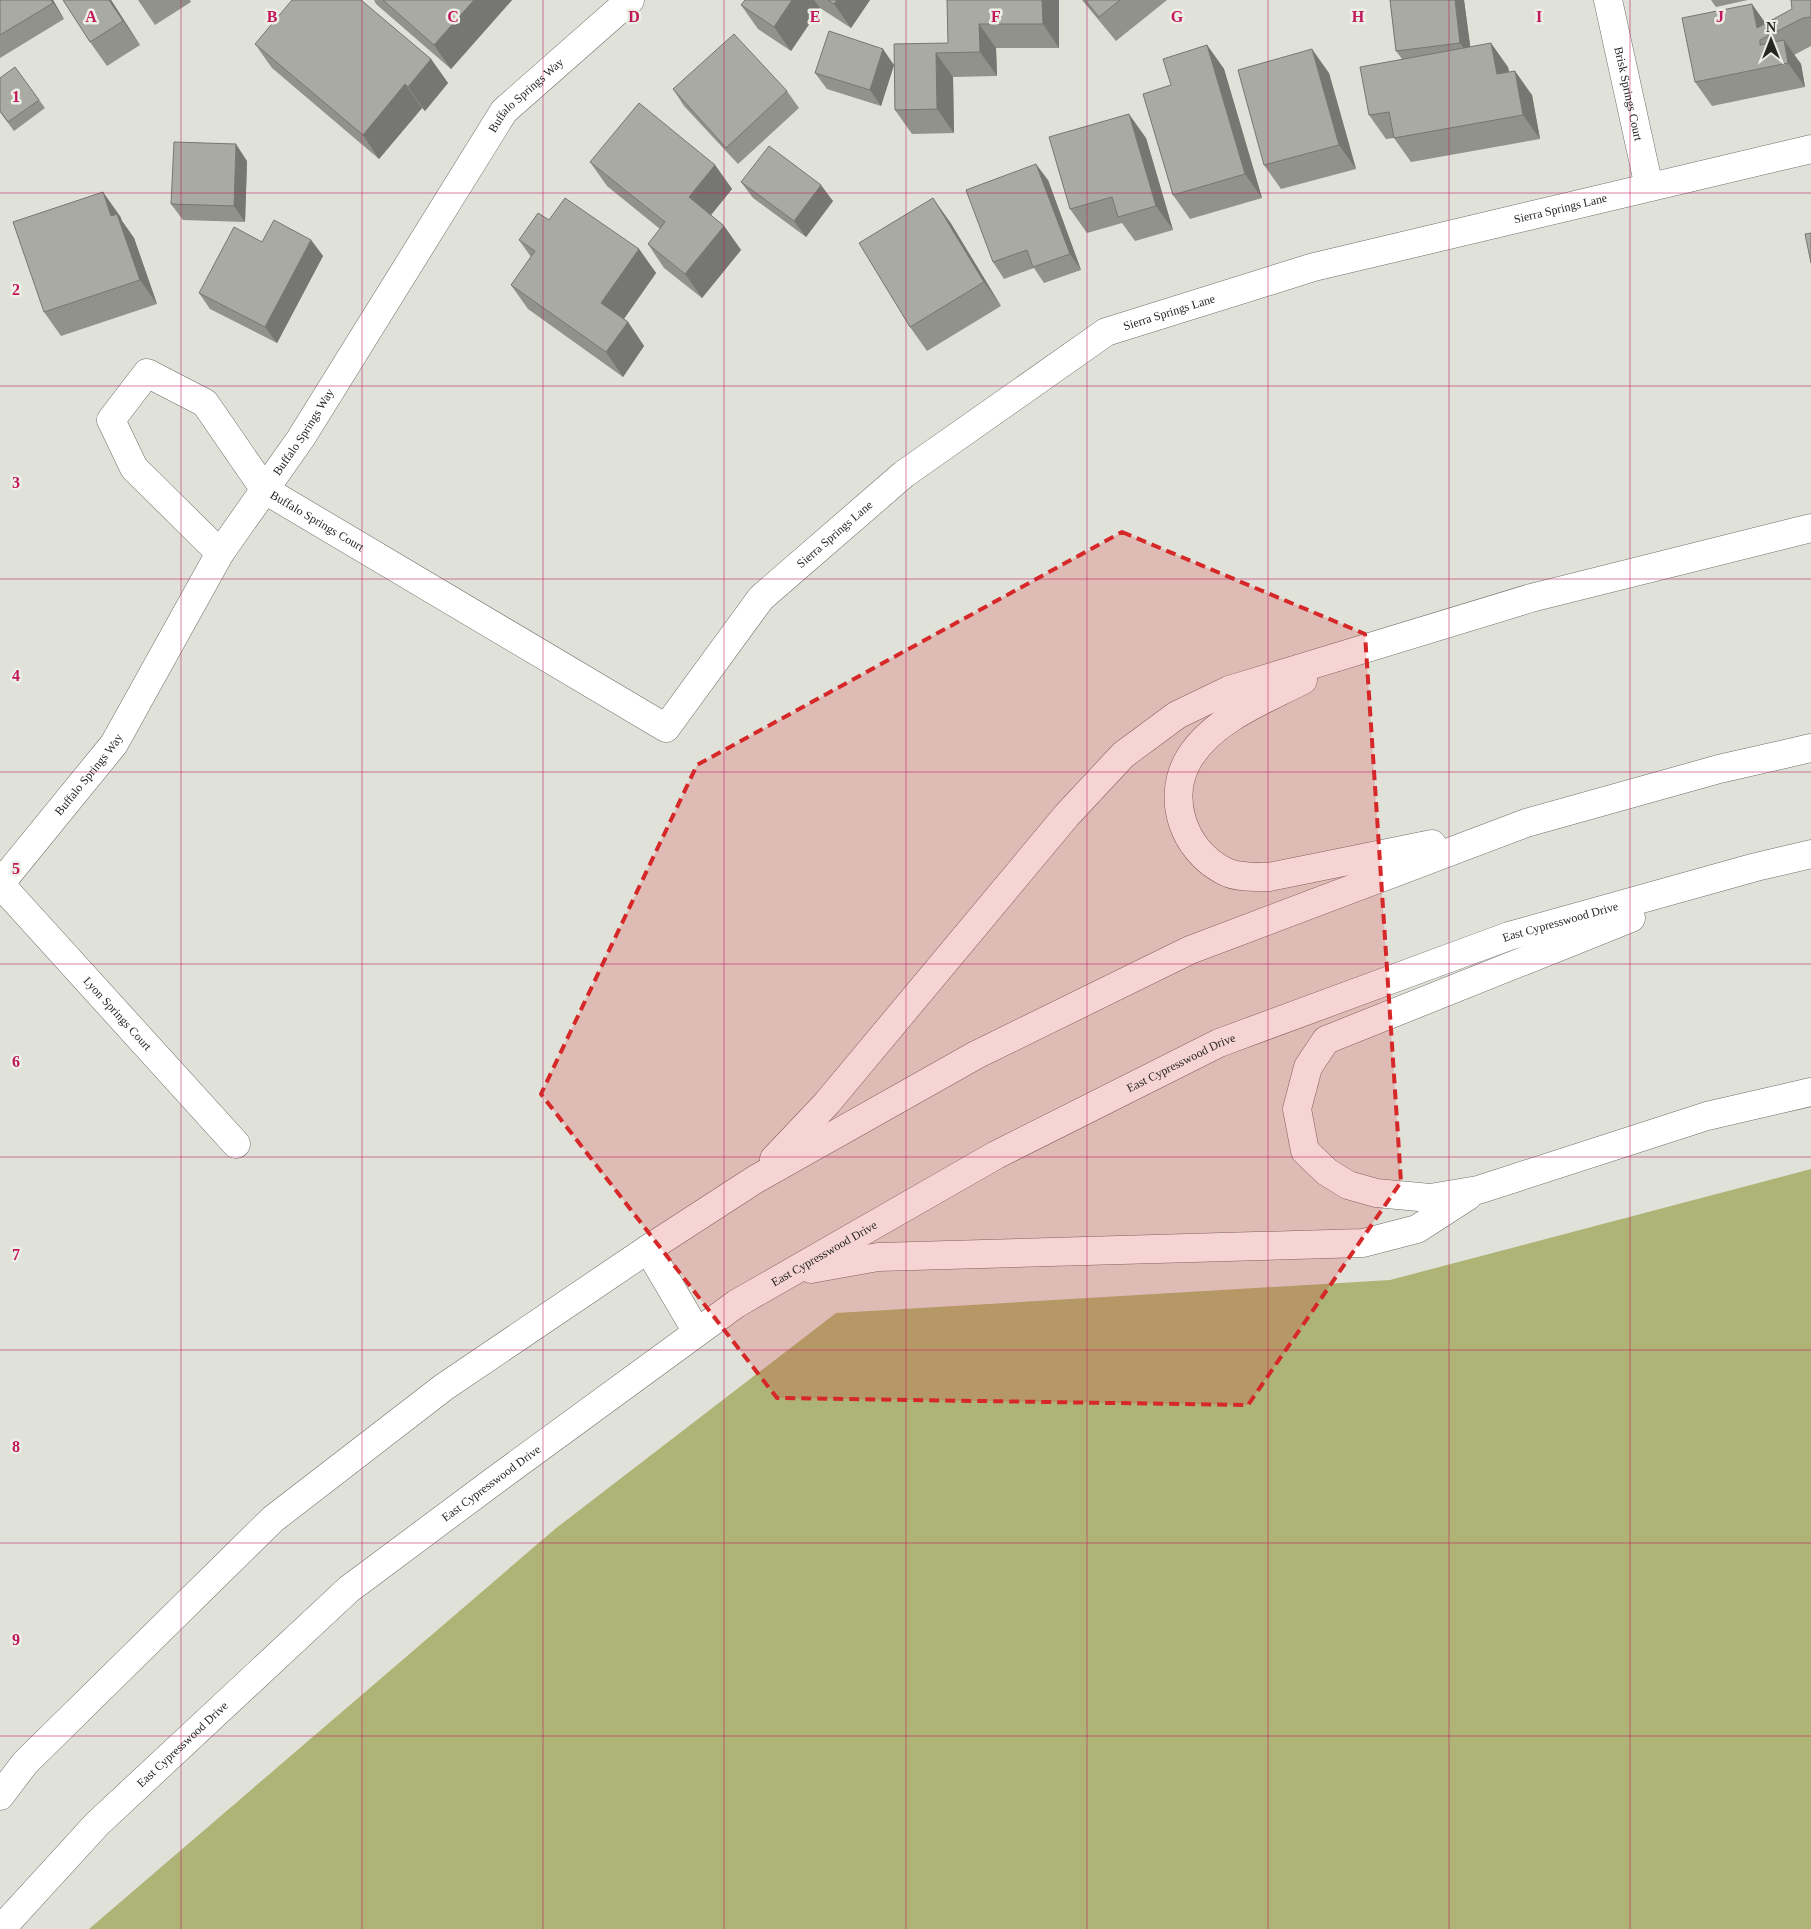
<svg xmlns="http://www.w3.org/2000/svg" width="1811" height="1929" font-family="'Times New Roman',serif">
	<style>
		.green { fill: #aeb476 }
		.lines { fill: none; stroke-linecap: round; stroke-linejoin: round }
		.minor-casing { stroke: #6e6f68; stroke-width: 29 }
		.major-casing { stroke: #6e6f68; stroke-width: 29 }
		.minor { stroke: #fff; stroke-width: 28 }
		.major { stroke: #fff; stroke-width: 28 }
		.wall { fill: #91928c }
		.shaded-wall { fill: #767772 }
		.building { fill: #a9aaa3; stroke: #767772 }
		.marked { fill: #d62828; fill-opacity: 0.2; stroke: #d62828; stroke-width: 4; stroke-dasharray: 10 6; stroke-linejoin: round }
		.grid { fill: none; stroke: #c2185b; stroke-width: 1; stroke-opacity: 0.55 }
		.labels { text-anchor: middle; stroke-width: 5; stroke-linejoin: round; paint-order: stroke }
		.street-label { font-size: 12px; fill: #262623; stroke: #edefe6 }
		.grid-label { font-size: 16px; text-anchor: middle; font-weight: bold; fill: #c2185b; stroke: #edefe6; stroke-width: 5; stroke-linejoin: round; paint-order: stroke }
	</style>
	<rect width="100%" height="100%" fill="#e0e1d9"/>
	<path class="green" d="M1811 1169V1929H89L555 1529 836 1313 1390 1280Z"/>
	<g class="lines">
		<g class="minor-casing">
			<g id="minor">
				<path id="s1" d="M1608 0 1649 187"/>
				<path id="s2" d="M220 553 134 468 111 420 147 373 205 403 265 490 666 728 761 598 904 474 1106 332 1314 267 1811 149"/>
				<path id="s3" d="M0 884 114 744 220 553 301 438 504 111 630 0"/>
				<path id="s4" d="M0 884 236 1144"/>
			</g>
		</g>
		<g class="major-casing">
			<g id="major">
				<path d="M1303 680C1265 700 1215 718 1190 757 1165 797 1183 850 1224 871 1237 878 1255 877 1269 877L1432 844"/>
				<path d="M1631 918 1326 1040 1308 1067 1297 1109 1305 1151 1327 1172 1348 1185 1376 1193 1430 1198 1478 1190 1707 1116 1811 1092"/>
				<path d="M774 1159 827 1103 1067 815 1123 755 1177 715 1229 690 1531 598 1811 528"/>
				<path d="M648 1249 697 1332"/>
				<path d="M811 1269 878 1257 1363 1243 1417 1229 1468 1196"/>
				<path d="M0 1796 25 1763 273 1519 444 1387 648 1249 756 1179 976 1055 1190 950 1526 823 1719 769 1811 748"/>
				<path id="s5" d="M1 1929 97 1824 349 1589 498 1478 736 1304 996 1155 1219 1043 1509 936 1756 867 1811 854"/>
			</g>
		</g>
		<use href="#minor" class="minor"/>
		<use href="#major" class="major"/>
	</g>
	<path class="wall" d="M0 0H53L64 19 0 58Z
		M63 0H111L140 45 107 66 90 42Z
		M138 0H190L191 2 155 25Z
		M374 0H512L451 69 376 4Z
		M745 0H870L851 28 820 8 791 51 758 29 741 5Z
		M947 0H1059V48H996L997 76 953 77 954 133 912 134 895 110 894 65 881 106 827 89 815 73 894 65 948 43Z
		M1082 0H1167L1116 41Z
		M1390 0H1464L1470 47 1508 67 1509 72 1532 95 1540 139 1411 162 1394 138 1386 139 1369 115 1402 59 1396 51Z
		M1711 0H1748L1716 7Z
		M1811 0V46L1794 55 1801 64 1805 87 1712 106 1695 82 1766 23Z
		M255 44 431 59 448 83 425 111 422 108 379 159 272 68Z
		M1207 45 1224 69 1262 198 1190 219 1173 195 1171 85Z
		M15 67 45 108 14 131 0 112Z
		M1329 73 1356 169 1281 189 1264 165Z
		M673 89 787 91 799 108 738 164 684 106Z
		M1146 138 1173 230 1135 241 1122 223 1087 233 1070 209Z
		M247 161 245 222 183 220 171 204Z
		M590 162 715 165 732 189 711 215 724 226 741 250 702 298 664 268 648 244 660 229 607 186Z
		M1048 180 1081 270 1044 283 1034 268 1004 279 993 262Z
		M741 182 833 201 806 237 753 198Z
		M120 216 122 221 134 238 157 304 61 336 44 312Z
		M549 220 639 249 656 273 624 319 628 322 644 346 623 377 528 309 511 285 531 257 519 240Z
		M950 222 1001 306 927 351 910 327Z
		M311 240 323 256 277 343 210 309 199 293 262 242Z"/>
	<path class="shaded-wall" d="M51 0H53L64 19Z
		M109 0H111L140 45 123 21Z
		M474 0H512L451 69 434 45Z
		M792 0H814L820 8 791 51 774 27Z
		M837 0H870L851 28 834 4Z
		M1042 0H1059V48L1043 24Z
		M1455 0H1464L1472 59 1460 43Z
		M1752 4 1769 28H1757Z
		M979 24 996 48 997 76 980 52Z
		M1784 40 1801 64 1805 87 1788 63Z
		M1491 43 1508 67 1514 98 1497 74Z
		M1207 45 1224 69 1262 198 1245 174Z
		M883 49 894 65 881 106 870 90Z
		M1312 49 1329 73 1356 169 1339 145Z
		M936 53 953 77 954 133 937 109Z
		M431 59 448 83 425 111 408 87Z
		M1515 71 1532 95 1540 139 1523 115Z
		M405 84 422 108 379 159 363 135Z
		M1129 114 1146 138 1173 230 1156 206Z
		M236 144 247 161 245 222 234 206Z
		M1036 164 1048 180 1081 270 1070 254Z
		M715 165 732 189 706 221 689 197Z
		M821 185 833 201 806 237 794 221Z
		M103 192 120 216 122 221 134 238 157 304 140 280 111 216Z
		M933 198 950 222 1001 306 984 282Z
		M724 226 741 250 702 298 685 274Z
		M311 240 323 256 277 343 265 327Z
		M639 249 656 273 618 327 601 303Z
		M628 322 644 346 623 377 606 352Z"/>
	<path class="building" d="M0 0H51L53 3 0 35Z
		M63 0H109L123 21 90 42Z
		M292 0H361L431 59 408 87 405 84 363 135 255 44Z
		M383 0H474L434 45Z
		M745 0H792L774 27 741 5Z
		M828 0H837L834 4Z
		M947 0H1042L1043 24H979L980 52 936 53 937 109 895 110 894 44 948 43Z
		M1085 0H1120L1099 17Z
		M1390 0H1455L1460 43 1396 51Z
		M1791 0H1811V17L1803 18 1760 40V45L1784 40 1788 63 1695 82 1682 18 1752 4 1757 28 1792 9Z
		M829 31 883 49 870 90 815 73Z
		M734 34 787 91 726 148 673 89Z
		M1491 43 1497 74 1515 71 1523 115 1394 138 1389 112 1369 115 1360 67Z
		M1207 45 1245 174 1173 195 1143 94 1171 85 1163 59Z
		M1312 49 1339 145 1264 165 1238 70Z
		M15 67 39 100 8 122 0 111V78Z
		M639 103 715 165 689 197 724 226 685 274 648 244 665 222 590 162Z
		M1129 114 1156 206 1118 217 1112 197 1070 209 1049 137Z
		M174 142 236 144 234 206 171 204Z
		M769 146 821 185 794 221 741 182Z
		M1036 164 1070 254 1033 267 1027 250 993 262 966 190Z
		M103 192 111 216 117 214 140 280 44 312 13 222Z
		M565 198 639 249 601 303 628 322 606 352 511 285 535 251 519 240 538 213 549 220Z
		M933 198 984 282 910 327 859 243Z
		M274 220 311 240 265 327 199 293 234 227 262 242Z
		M1811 233V263L1805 234Z"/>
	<path class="marked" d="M1122 532 1365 634 1401 1182 1248 1405 777 1398 541 1094 697 765Z"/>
	<path class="grid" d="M181 0V1929M362 0V1929M543 0V1929M724 0V1929M906 0V1929M1087 0V1929M1268 0V1929M1449 0V1929M1630 0V1929M0 193H1811M0 386H1811M0 579H1811M0 772H1811M0 964H1811M0 1157H1811M0 1350H1811M0 1543H1811M0 1736H1811"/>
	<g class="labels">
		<g class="street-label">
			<text dy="4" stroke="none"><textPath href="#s1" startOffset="96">Brisk Springs Court</textPath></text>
			<text dy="4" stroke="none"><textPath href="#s3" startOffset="951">Buffalo Springs Way</textPath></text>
			<text dy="4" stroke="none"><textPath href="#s2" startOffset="1939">Sierra Springs Lane</textPath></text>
			<text dy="4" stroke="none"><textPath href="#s2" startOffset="1534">Sierra Springs Lane</textPath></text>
			<text dy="4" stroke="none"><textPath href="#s3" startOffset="546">Buffalo Springs Way</textPath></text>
			<text dy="4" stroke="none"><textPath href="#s2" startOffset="465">Buffalo Springs Court</textPath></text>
			<text dy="4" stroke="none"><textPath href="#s2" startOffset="1129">Sierra Springs Lane</textPath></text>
			<text dy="4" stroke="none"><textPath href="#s3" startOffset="141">Buffalo Springs Way</textPath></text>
			<text dy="4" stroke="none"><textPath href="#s5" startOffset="1879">East Cypresswood Drive</textPath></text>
			<text dy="4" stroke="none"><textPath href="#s4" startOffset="175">Lyon Springs Court</textPath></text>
			<text dy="4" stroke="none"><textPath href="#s5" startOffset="1474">East Cypresswood Drive</textPath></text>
			<text dy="4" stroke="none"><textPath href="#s5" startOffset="1069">East Cypresswood Drive</textPath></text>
			<text dy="4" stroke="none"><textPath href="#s5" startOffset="664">East Cypresswood Drive</textPath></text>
			<text dy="4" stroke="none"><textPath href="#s5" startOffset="259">East Cypresswood Drive</textPath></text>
		</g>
	</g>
	<g class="grid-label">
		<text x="91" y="22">A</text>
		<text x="272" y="22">B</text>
		<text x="453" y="22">C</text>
		<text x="634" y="22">D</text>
		<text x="815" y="22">E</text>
		<text x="996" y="22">F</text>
		<text x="1177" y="22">G</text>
		<text x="1358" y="22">H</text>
		<text x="1539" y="22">I</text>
		<text x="1720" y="22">J</text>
		<text x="16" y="102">1</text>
		<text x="16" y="295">2</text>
		<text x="16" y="488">3</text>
		<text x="16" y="681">4</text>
		<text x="16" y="874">5</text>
		<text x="16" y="1067">6</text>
		<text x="16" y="1260">7</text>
		<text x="16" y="1452">8</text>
		<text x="16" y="1645">9</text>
	</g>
	<g transform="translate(1771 40)" stroke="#edefe6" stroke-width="4" paint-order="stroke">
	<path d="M0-4L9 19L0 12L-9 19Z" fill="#262623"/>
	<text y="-8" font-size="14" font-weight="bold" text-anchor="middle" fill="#262623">N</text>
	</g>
</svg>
